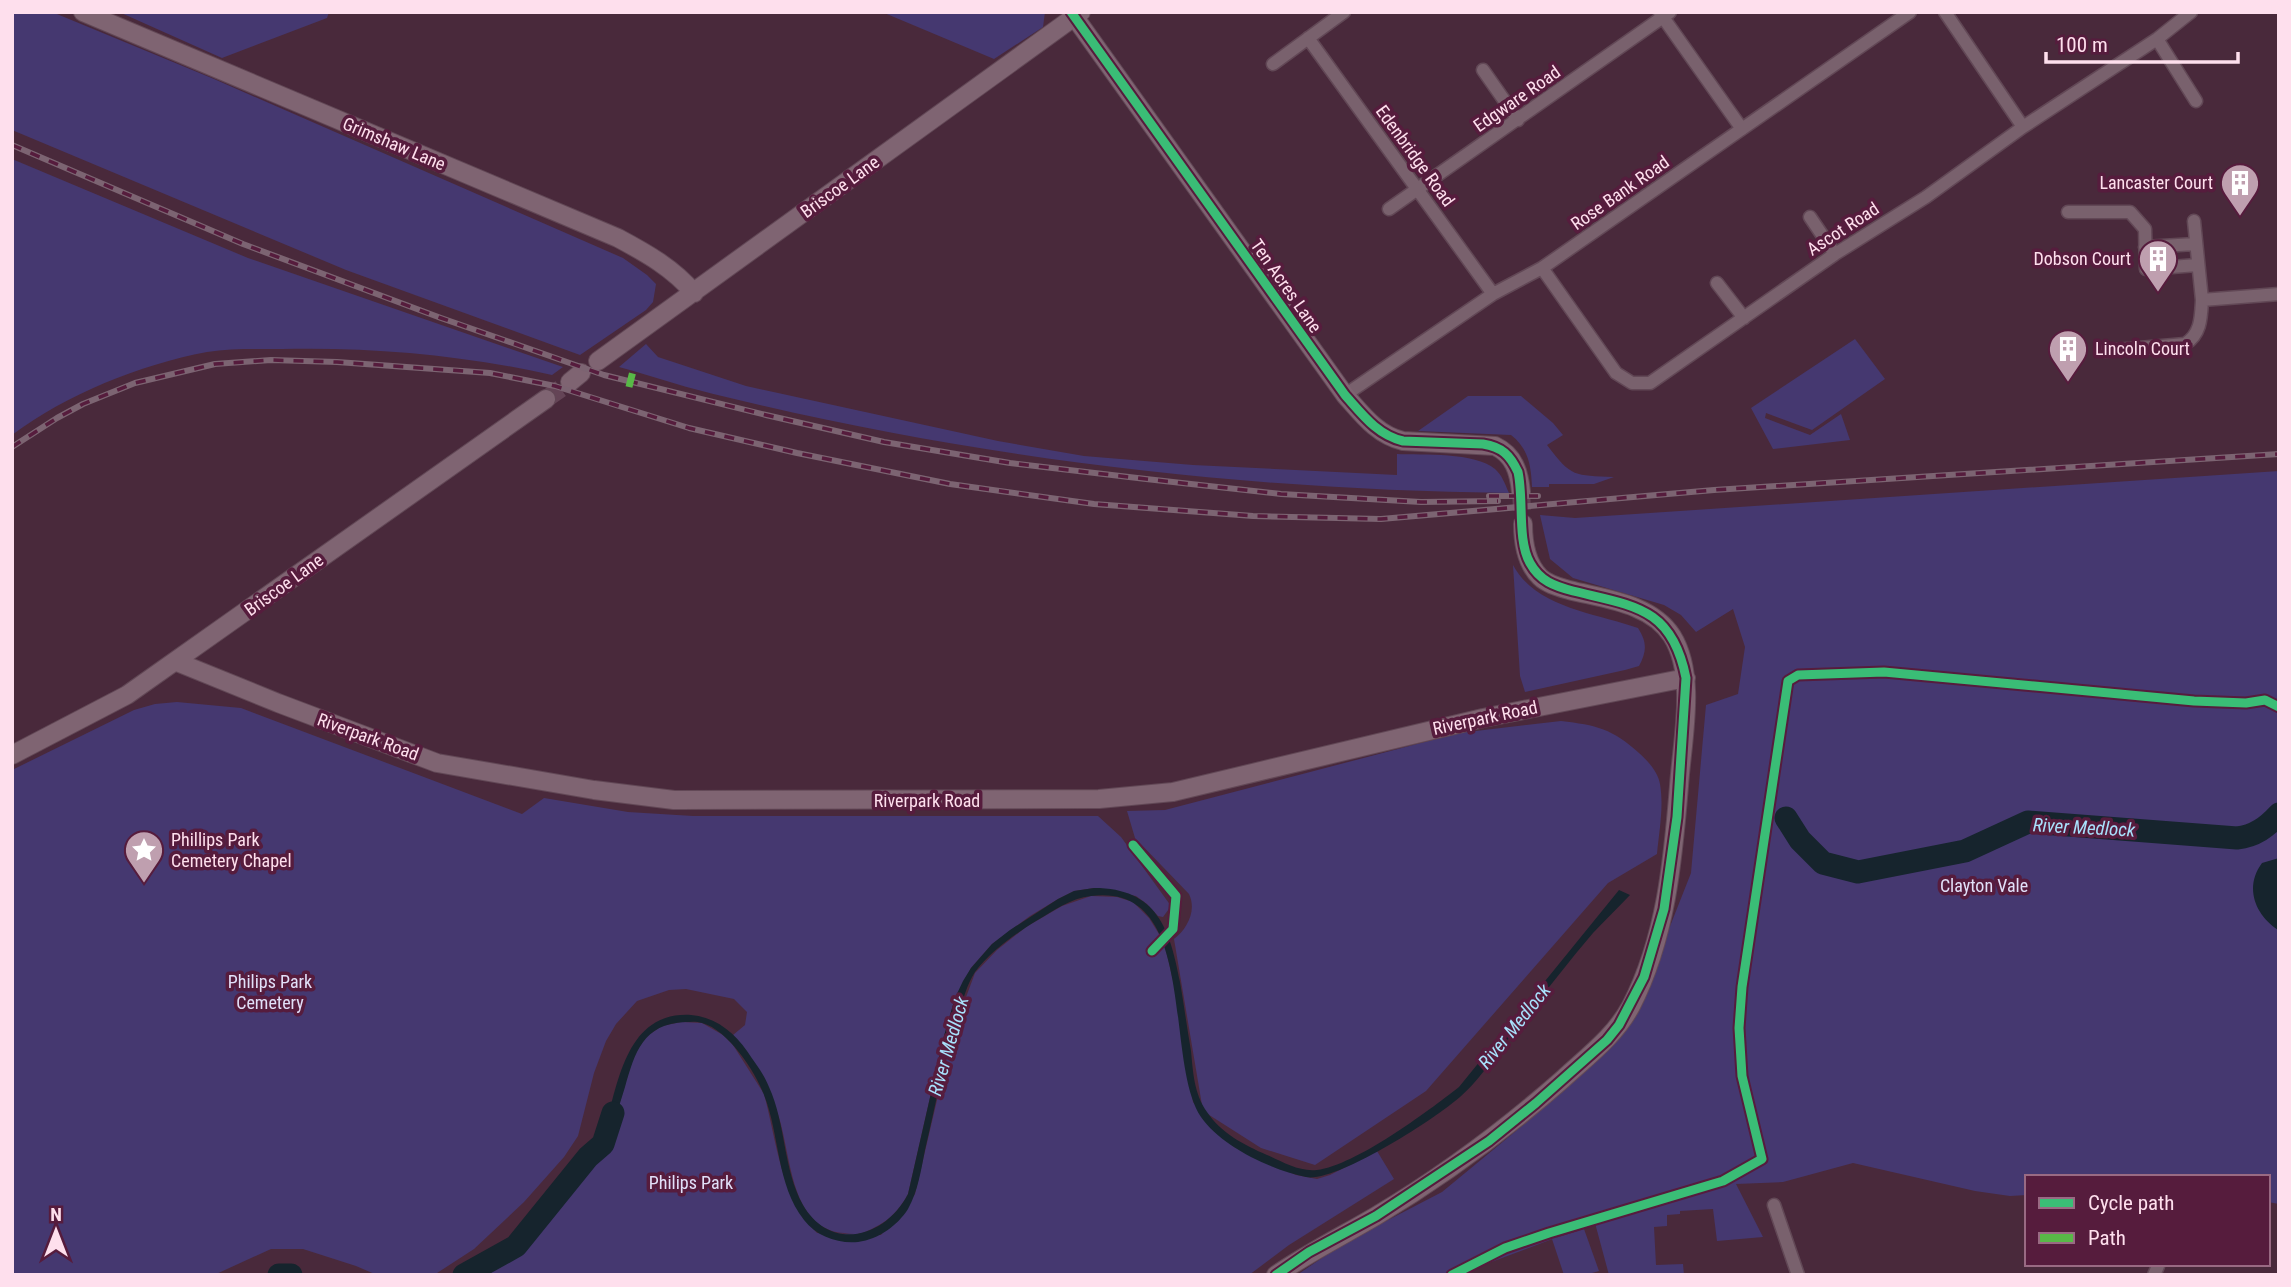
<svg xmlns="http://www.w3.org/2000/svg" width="2291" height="1287" font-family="'Roboto Condensed',sans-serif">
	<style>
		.green { fill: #453870 }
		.water { fill: #16242d }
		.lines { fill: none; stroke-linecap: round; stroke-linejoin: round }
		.river { stroke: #16242d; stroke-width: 23 }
		.secondary-tunnel { stroke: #644456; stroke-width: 18; stroke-dasharray: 18 9; stroke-linecap: butt }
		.street-casing { stroke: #624856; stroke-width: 15 }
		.secondary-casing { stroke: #624856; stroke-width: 20 }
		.street { stroke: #79616d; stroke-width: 12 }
		.secondary { stroke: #7f6472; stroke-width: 18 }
		.rail-casing { stroke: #7c6472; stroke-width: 6 }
		.rail { stroke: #561c3d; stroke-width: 3.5; stroke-dasharray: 10; stroke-linecap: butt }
		.quiet { stroke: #58b947; stroke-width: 7; stroke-dasharray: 14 7; stroke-linecap: butt }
		.cycleway-casing { stroke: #561c3d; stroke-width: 13 }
		.cycleway { stroke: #3abd76; stroke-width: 9 }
		.labels { text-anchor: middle; stroke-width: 7; stroke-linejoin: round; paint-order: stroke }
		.street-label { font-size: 18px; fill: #fedfed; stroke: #561c3d }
		.poi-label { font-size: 18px; fill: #fedfed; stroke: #561c3d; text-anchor: end }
		.park-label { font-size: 18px; fill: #e1e0f9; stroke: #561c3d }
		.water-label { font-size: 19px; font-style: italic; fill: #a8e1fc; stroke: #561c3d }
	</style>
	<rect width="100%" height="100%" fill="#49293b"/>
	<path class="green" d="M12 12H52L214 79 623 258 647 275 656 284 653 302 646 310 580 355 346 270 12 130Z
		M119 12H329L327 18 222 58Z
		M882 12H1045L1043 27 994 59Z
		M12 159 248 258 563 367 552 375C463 355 372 347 282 349 257 349 231 348 207 352 139 365 67 394 12 435Z
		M1855 339 1885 379 1812 430 1766 413 1765 418 1810 435 1841 414 1850 440 1773 449 1751 408Z
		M646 344 658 357 746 386 998 441 1084 456 1193 465 1397 475V454C1423 455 1475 452 1495 469 1502 475 1505 484 1509 493 1245 490 982 459 726 397 690 389 655 377 619 367Z
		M1468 396H1521L1553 423 1563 435 1547 445C1572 478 1574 475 1614 477L1594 484H1549V487H1532C1531 466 1529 449 1511 435L1418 431Z
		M2279 471V1204L2268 1202V1177H2027V1195L2010 1196 1975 1191 1853 1163 1783 1182 1736 1184 1763 1237 1717 1241 1713 1209 1680 1211V1214L1667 1215V1226L1654 1227 1656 1265 1683 1264 1684 1275H1609L1595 1223 1478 1267 1465 1275H1297L1344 1243 1442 1192 1533 1117 1622 1032 1665 939 1691 873 1706 705 1738 694 1745 647 1733 609 1696 632 1681 615 1664 605 1573 578 1550 559 1540 515 1575 518Z
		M1513 565C1536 608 1596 613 1638 628 1647 642 1647 651 1639 666L1625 670 1525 692 1520 676Z
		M177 702 241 708 522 814 544 798 628 812 693 816H1098L1121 837 1171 906 1163 917 1158 916 1147 904 1136 896 1094 888 1074 891 1058 899 1030 916 992 944 971 968 955 998 944 1036 908 1194C898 1213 885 1224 865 1232 858 1235 851 1234 844 1233 787 1229 792 1148 776 1109 766 1086 750 1053 733 1035L745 1025 747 1012 734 999 686 989 669 990 637 1001 616 1024 606 1041 594 1073 578 1136 564 1157 524 1202 474 1249 434 1275H377L356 1266 303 1249H271L214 1275H12V770L134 710 155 704Z
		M1561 721C1596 725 1613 729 1639 753 1648 761 1658 772 1660 784 1664 807 1659 832 1657 854L1608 883 1426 1091 1315 1165 1261 1148 1203 1111 1174 939C1187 929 1197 911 1189 894L1135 838 1127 811 1165 810 1459 733Z
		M1091 896 1117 897 1133 902 1149 918 1164 942 1174 985 1193 1102 1234 1147 1296 1175 1317 1179 1330 1175 1377 1151 1394 1179 1289 1245 1249 1275H469L518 1248 590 1159 607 1146 634 1054 647 1036 662 1026 681 1022 702 1023 723 1035 733 1045 764 1094C777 1142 780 1196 817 1233L881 1235 915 1194 953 1032 975 973 997 950 1026 927 1062 906Z
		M1584 1229 1599 1271 1585 1275H1564L1552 1239Z"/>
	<path class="water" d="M2279 858V930H2278C2255 915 2244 887 2262 863Z
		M1094 888C1157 888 1170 929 1180 982 1184 1005 1187 1028 1191 1051 1193 1072 1194 1094 1207 1112 1221 1133 1244 1145 1267 1155 1283 1162 1299 1172 1317 1170 1356 1165 1427 1112 1459 1087L1619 890 1630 895C1618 908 1605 920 1593 933 1568 962 1545 993 1521 1022 1504 1044 1480 1080 1460 1097 1435 1119 1336 1183 1306 1177 1271 1170 1221 1146 1201 1117 1163 1060 1200 882 1091 896 1071 898 1053 911 1036 921 1015 934 990 952 975 972 967 984 963 1000 959 1013 944 1057 936 1104 925 1150 921 1170 918 1191 908 1209 897 1226 879 1239 858 1242 838 1244 816 1236 804 1220 776 1184 780 1135 764 1095 755 1071 728 1030 702 1023 696 1021 690 1022 685 1022 643 1024 635 1052 625 1087 619 1106 613 1126 607 1146L601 1140C618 1091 622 1011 691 1015 715 1017 734 1032 747 1051 755 1063 764 1074 769 1087 786 1124 783 1169 803 1205 831 1253 886 1237 908 1194L944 1036 955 998 963 981 971 968 992 944 1010 930 1058 899 1074 891Z"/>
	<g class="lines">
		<path class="river" d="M1786 818 1800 840 1823 863 1858 872 1965 851 2028 822 2237 838C2255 836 2267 827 2279 814
			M279 1275H291
			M464 1275 516 1246 588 1157 603 1144 613 1113"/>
		<path class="secondary-tunnel" d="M546 399 570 382
			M1521 492 1523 524"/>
		<g class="street-casing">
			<path id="street" d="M1945 12 2023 127
				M1660 13 1742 129
				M1308 38 1493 294
				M2157 39 2196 101
				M1273 64 1344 12
				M1483 70 1518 120
				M1389 209 1670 12
				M2068 212H2130L2145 229 2146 269 2197 265
				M1810 217 1835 254
				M2194 221 2202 300 2279 294
				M2145 247 2195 244
				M1542 268 1616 373 1632 383H1650L1835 254 1926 197 2023 127 2157 39 2191 12
				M1717 283 1744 318
				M2105 351 2185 344C2201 334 2201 318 2202 300
				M1345 395 1493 294 1542 268 1910 12
				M1774 1205 1798 1275
				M2154 1275 2158 1266"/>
		</g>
		<g class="secondary-casing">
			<path id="secondary" d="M83 12 618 238C646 253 673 268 694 293
				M1071 12 1345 395C1362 414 1377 435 1403 441L1495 446C1514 455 1519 472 1521 492
				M598 361 1081 12
				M570 382 581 373
				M177 662 278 703 437 763 594 790 674 800 1099 799 1173 792 1483 718 1686 678
				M12 755 127 695 546 399
				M1276 1275C1310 1252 1342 1236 1376 1216 1443 1176 1505 1130 1563 1079 1588 1056 1615 1036 1631 1006 1666 938 1673 860 1679 786 1682 740 1697 676 1672 636 1651 603 1604 599 1569 590 1559 587 1547 584 1540 577 1526 563 1523 543 1523 524"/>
		</g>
		<use href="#street" class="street"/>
		<use href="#secondary" class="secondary"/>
		<g class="rail-casing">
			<path id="rail" d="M12 145 243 244 441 318 604 375 766 415 884 442 1010 463 1146 479 1281 494 1421 502 1498 501
				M12 447 57 418 83 404 135 383 215 364 271 360 337 362 490 373 555 386 689 428 797 453 950 484 1094 504 1253 516 1381 519 1714 490 2279 454
				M1489 496H1538"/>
		</g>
		<use href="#rail" class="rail"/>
		<path class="quiet" d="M629 387 633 371"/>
		<g class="cycleway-casing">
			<path id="cycleway" d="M1071 12 1345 395C1362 414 1377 435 1403 441L1483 444C1502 447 1510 455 1518 472 1524 499 1517 540 1530 563 1540 581 1554 586 1573 591 1634 606 1672 607 1686 678L1677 817 1664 909 1644 977 1619 1025 1607 1040 1536 1103 1489 1141 1376 1216 1309 1252 1276 1275
				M1133 845 1176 896 1173 929 1152 951
				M1452 1275 1505 1248 1549 1233 1723 1181 1762 1159 1742 1076 1739 1028 1742 987 1788 681 1798 675 1884 672 2194 701 2246 703 2265 700 2279 707"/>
		</g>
		<use href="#cycleway" class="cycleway"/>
	</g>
	<defs>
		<g id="building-pin" transform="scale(2.0125)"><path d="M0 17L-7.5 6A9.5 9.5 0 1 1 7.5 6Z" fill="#bf9faf" stroke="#561c3d"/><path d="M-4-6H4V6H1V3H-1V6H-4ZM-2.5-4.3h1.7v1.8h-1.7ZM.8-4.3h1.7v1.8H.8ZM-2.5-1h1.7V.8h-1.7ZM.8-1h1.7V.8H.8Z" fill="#fff"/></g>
		<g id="sight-pin" transform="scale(2.0125)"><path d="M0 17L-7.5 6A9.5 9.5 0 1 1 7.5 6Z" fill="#bf9faf" stroke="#561c3d"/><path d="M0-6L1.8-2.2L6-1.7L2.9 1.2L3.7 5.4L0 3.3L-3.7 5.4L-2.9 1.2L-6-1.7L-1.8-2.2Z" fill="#fff"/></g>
	</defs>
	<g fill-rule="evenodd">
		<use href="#building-pin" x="2240" y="183"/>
		<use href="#building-pin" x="2158" y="259"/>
		<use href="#building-pin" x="2068" y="349"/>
		<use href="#sight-pin" x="144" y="850"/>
	</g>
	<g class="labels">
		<g class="street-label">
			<text transform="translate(1517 99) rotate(-35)" y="6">Edgware Road</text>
			<text transform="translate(394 144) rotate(23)" y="6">Grimshaw Lane</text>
			<text transform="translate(1415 156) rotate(54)" y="6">Edenbridge Road</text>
			<text transform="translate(840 187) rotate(-36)" y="6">Briscoe Lane</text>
			<text transform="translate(1620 193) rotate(-35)" y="6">Rose Bank Road</text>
			<text transform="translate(1843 229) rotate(-33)" y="6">Ascot Road</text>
			<text transform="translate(1286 286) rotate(55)" y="6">Ten Acres Lane</text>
			<text transform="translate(284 585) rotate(-36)" y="6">Briscoe Lane</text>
			<text transform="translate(1485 718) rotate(-12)" y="6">Riverpark Road</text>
			<text transform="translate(368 737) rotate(20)" y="6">Riverpark Road</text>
			<text x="927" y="807">Riverpark Road</text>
		</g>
		<g class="poi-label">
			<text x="2213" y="189">Lancaster Court</text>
			<text x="2131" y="265">Dobson Court</text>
			<text x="2095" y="355" text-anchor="start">Lincoln Court</text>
			<text x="171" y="846" text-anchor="start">Phillips Park<tspan x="171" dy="21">Cemetery Chapel</tspan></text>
		</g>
		<g class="park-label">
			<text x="1984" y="892">Clayton Vale</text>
			<text x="270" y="988">Philips Park<tspan x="270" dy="21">Cemetery</tspan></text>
			<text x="691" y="1189">Philips Park</text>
		</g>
		<g class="water-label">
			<text transform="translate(2084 827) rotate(3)" y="7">River Medlock</text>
			<text transform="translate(1514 1026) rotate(-51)" y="7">River Medlock</text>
			<text transform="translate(948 1046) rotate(-74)" y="7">River Medlock</text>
		</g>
	</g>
	<rect width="2291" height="1287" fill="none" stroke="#fedfed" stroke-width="28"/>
	<rect x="2025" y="1175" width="245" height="91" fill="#561c3d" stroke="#996a83" stroke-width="2"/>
	<rect x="2039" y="1198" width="35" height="10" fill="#3abd76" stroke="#996a83" stroke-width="2"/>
	<text x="2088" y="1210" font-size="21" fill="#fedfed">Cycle path</text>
	<rect x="2039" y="1233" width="35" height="10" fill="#58b947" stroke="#996a83" stroke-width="2"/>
	<text x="2088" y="1245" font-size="21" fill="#fedfed">Path</text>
	<g transform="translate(56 1231)" stroke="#561c3d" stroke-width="5" paint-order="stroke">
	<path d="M0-5L12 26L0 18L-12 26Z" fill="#fedfed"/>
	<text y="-10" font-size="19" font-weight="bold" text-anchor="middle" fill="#fedfed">N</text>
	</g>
	<path d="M2046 52v10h192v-10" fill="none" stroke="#fedfed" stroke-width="3.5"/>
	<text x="2056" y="52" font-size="21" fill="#fedfed" stroke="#561c3d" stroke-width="5" paint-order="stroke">100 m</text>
</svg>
